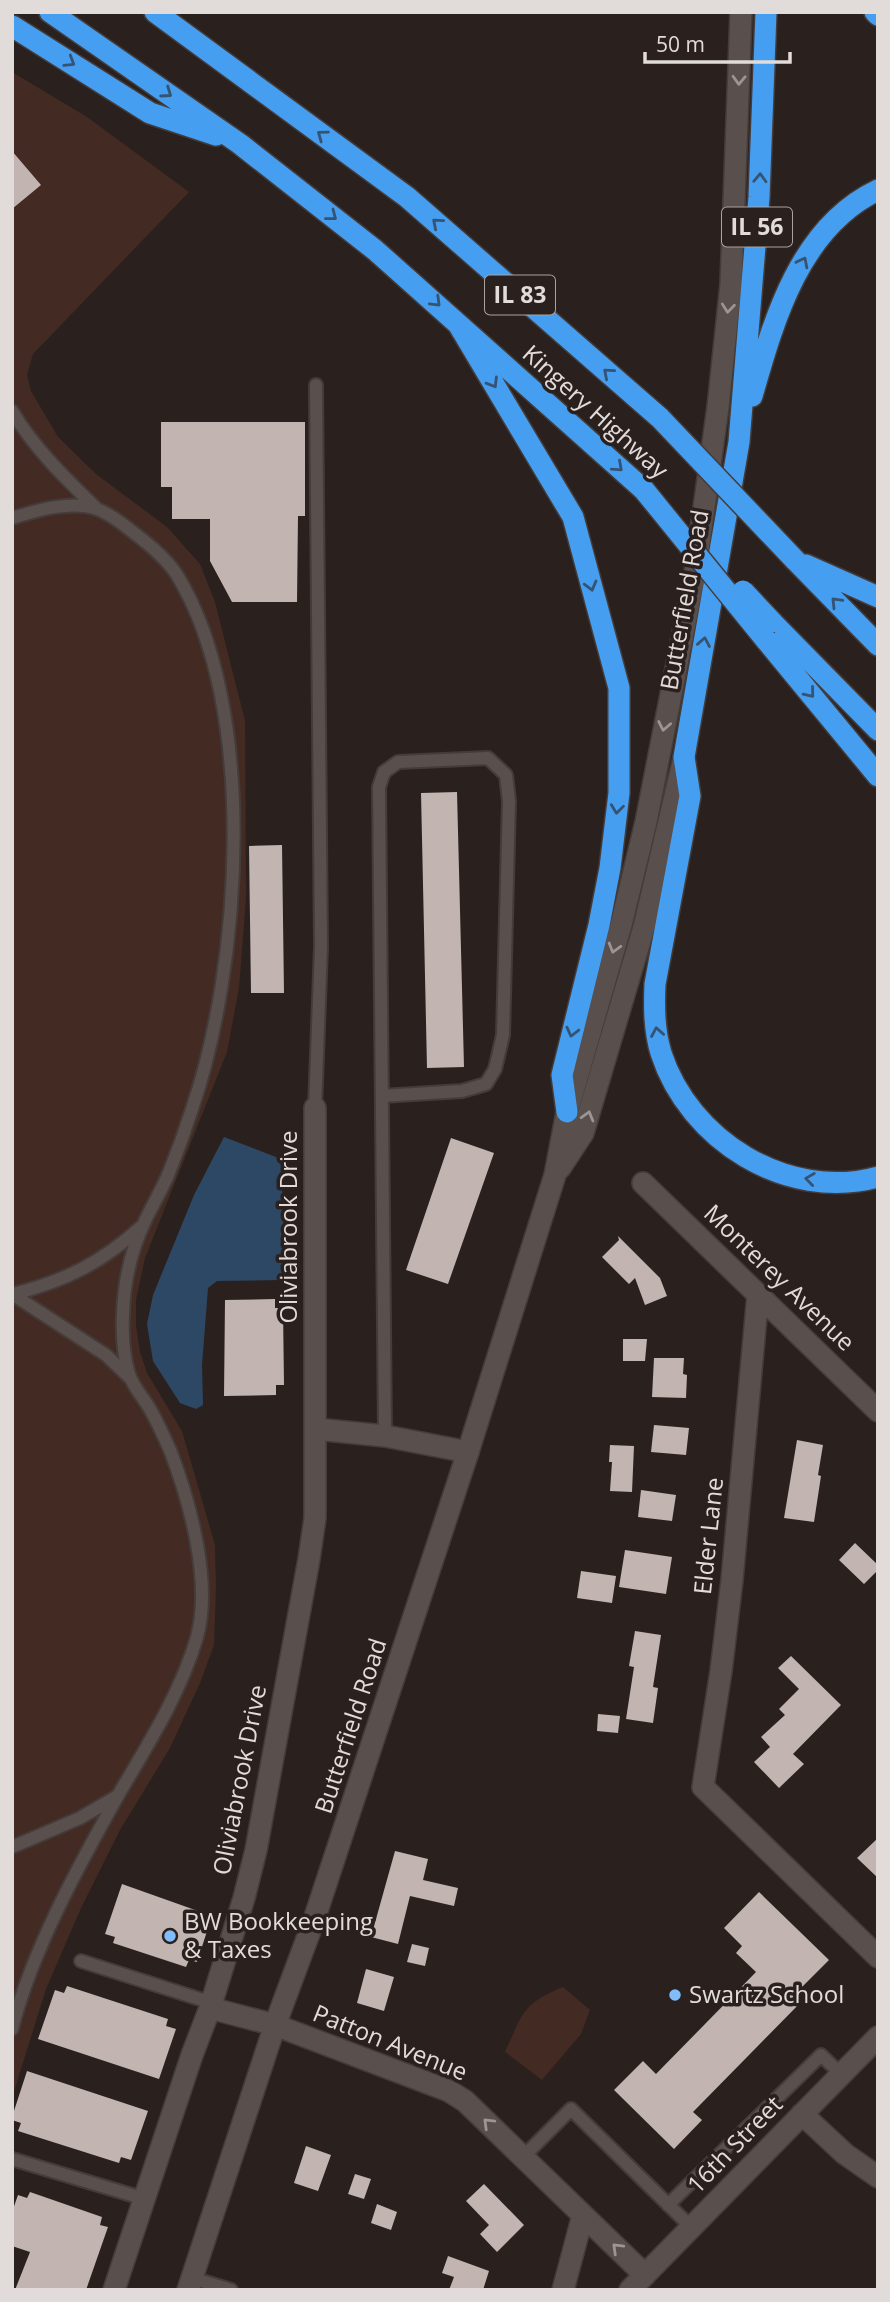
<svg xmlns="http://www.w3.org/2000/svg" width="890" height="2302" font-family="'Open Sans',sans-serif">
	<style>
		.green { fill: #432a22 }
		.water { fill: #2d4864 }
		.building { fill: #c1b4b1 }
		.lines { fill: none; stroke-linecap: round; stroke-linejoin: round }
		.lane-casing { stroke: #443c3a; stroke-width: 16 }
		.street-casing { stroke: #443c3a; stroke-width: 24 }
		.secondary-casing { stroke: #443c3a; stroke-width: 24 }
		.highway-casing { stroke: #443c3a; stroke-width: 24 }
		.lane { stroke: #594f4c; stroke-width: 12 }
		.street { stroke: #594f4c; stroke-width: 21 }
		.secondary { stroke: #594f4c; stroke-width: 21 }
		.highway { stroke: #469ef1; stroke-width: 21 }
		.highway-bridge-casing { stroke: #443c3a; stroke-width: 24; stroke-linecap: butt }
		.highway-bridge { stroke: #469ef1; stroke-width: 21 }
		.oneway { stroke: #355372 }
		.oneway2 { stroke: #9d9592 }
		.poi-dot { fill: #81bdfa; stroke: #2a211e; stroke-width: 2.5 }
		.labels { text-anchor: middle; stroke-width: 7; stroke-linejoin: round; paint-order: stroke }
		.shield { fill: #2a211e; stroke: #aaa3a1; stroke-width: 2 }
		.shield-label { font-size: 23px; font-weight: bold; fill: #e1dbd9 }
		.street-label { font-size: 24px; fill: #e1dbd9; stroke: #2a211e }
		.poi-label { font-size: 24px; fill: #e1dbd9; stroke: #2a211e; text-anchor: start }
	</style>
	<rect width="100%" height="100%" fill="#2a211e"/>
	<path class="green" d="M12 72 87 117 189 192 33 354 27 375 31 391 58 437 96 474 167 527 200 564 215 602 245 721 246 898 239 988 227 1052 145 1258 136 1300V1326L140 1352 147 1373 182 1431 215 1545 216 1587 214 1645 200 1683 170 1748 120 1830 81 1908 46 1989 12 2098Z
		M563 1987 590 2010 581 2034 542 2080 505 2052C523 2013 522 2004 563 1987Z"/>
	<path class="water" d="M224 1137 276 1157 281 1165 286 1266 280 1280 217 1281 208 1288 202 1365 203 1405 196 1409 180 1403 153 1361 147 1324 153 1295 194 1195Z"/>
	<path class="building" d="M12 151 41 185 12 209Z
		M161 422H305V516H298L297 602H232L210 561V519H172V487H161Z
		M457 792 464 1067 427 1068 421 793Z
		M282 845 284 993H251L249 846Z
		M451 1138 494 1153 448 1284 406 1270Z
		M618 1236 660 1278 667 1296 645 1305 635 1278 629 1284 602 1257 619 1240Z
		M275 1299V1308H283L284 1385H276V1395L224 1396 225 1300Z
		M623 1339H647L645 1361H623Z
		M654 1358H684L683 1374 687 1375 686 1398 652 1397Z
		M654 1425 689 1428 686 1455 651 1452Z
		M797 1440 823 1445 818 1475 821 1476 814 1522 784 1518Z
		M610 1445 634 1446 632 1492 610 1491 612 1462H609Z
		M641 1490 676 1495 672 1521 638 1517Z
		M855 1543 878 1565V1570L864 1584 839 1560Z
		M625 1550 672 1557 666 1594 619 1587Z
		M581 1571 616 1576 612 1603 577 1598Z
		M635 1631 661 1635 653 1687 658 1688 653 1723 626 1719 634 1667 629 1666Z
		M791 1656 841 1705 793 1754 804 1764 779 1788 754 1762 770 1747 761 1737 785 1715 779 1709 799 1689 778 1668Z
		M598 1714 620 1716 618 1733 597 1731Z
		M878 1838V1878L857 1858Z
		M395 1851 428 1859 423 1880 458 1888 454 1906 410 1896 398 1944 371 1937Z
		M122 1884 212 1916 197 1962 189 1960 186 1967 113 1943 115 1937 105 1934Z
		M759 1892 829 1960 800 1989 807 1996 693 2112 702 2120 674 2149 614 2090 643 2061 656 2074 756 1972 736 1953 742 1946 724 1928Z
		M412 1944 429 1948 425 1966 407 1962Z
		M366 1969 394 1977 384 2011 357 2003Z
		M67 1986 168 2019 166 2026 176 2029 159 2079 38 2039 55 1990 64 1993Z
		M27 2071 148 2111 131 2160 121 2157 119 2163 18 2131 21 2123 12 2120V2117Z
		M306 2146 331 2155 318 2191 294 2183Z
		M355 2174 371 2179 364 2199 348 2194Z
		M484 2184 524 2225 497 2252 480 2234 489 2225 466 2201Z
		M30 2192 102 2217 100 2225 108 2227 86 2290H15L30 2252 12 2246V2212L18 2195 27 2198Z
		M377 2204 397 2212 391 2230 371 2223Z
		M448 2256 489 2271 483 2290H449L454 2277 442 2273Z"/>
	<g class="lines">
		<g class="lane-casing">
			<path id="lane" d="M12 411C34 448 65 478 96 508
				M12 518C38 510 71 500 97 509 110 514 123 524 134 533 150 545 166 558 177 575 259 709 241 966 192 1109 185 1131 177 1153 168 1175 161 1191 152 1206 145 1221 131 1250 124 1282 123 1314 122 1334 123 1354 129 1374 133 1387 144 1398 151 1411 158 1423 164 1437 170 1450 190 1502 212 1582 197 1637 181 1692 149 1743 120 1792 80 1863 32 1950 12 2029
				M382 1096 462 1091 486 1084 495 1069 503 1035 509 801 506 775 488 758 398 762 384 772 379 787 385 1436
				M315 1108 321 947 316 385
				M12 1294 106 1355 129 1377
				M13 1294C65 1281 101 1263 141 1227
				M12 1847 80 1818 116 1797
				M81 1961 212 2003
				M523 2157 571 2109 691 2227
				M12 2159 145 2199
				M668 2205 821 2055 841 2074
				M192 2278 231 2290"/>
		</g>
		<g class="street-casing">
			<path id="street" d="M643 1183 878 1411
				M758 1294 732 1580 721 1671 703 1787 878 1957
				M316 1429 385 1436 468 1452
				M210 2008 275 2025 449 2091 465 2101 645 2275
				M802 2114 845 2154 878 2177
				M114 2290 192 2055 210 2008 244 1898 256 1850 309 1559 315 1518V1108
				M563 2290 583 2215
				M630 2290 878 2037"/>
		</g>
		<g class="secondary-casing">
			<path id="secondary" d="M560 1168 583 1133 644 927 684 758
				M188 2290 275 2025 314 1920 468 1452 555 1175 567 1112 621 925 646 822 695 572 718 407 731 284 741 12"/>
		</g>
		<g class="highway-casing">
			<path id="highway" d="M50 12 240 144 375 250 644 490
				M155 12 407 197 660 418
				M766 12 759 197 739 442 684 757 690 796 655 984C654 1007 654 1030 661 1053 689 1140 787 1202 878 1177
				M875 12 878 15
				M12 26 150 113 216 135
				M458 324 573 517 619 688V793L610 868 599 925 562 1075 567 1112
				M752 396C774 319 800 227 878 190
				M795 560 878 645
				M806 565 878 597
				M772 622 878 730
				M766 640 878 776"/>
		</g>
		<use href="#lane" class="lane"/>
		<use href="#street" class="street"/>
		<use href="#secondary" class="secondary"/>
		<use href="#highway" class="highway"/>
		<g class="highway-bridge-casing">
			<path id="highway-bridge" d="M660 418 795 560
				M644 490 766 640
				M743 591 772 622"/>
		</g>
		<use href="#highway-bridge" class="highway-bridge"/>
	</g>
	<defs><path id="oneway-chevron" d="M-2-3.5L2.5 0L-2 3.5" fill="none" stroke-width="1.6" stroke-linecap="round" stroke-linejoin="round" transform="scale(1.75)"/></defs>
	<g class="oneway">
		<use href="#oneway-chevron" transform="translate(70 62) rotate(32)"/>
		<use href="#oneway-chevron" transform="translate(167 93) rotate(35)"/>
		<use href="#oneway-chevron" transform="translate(322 135) rotate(-144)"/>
		<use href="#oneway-chevron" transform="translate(760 178) rotate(-88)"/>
		<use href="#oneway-chevron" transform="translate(332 216) rotate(38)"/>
		<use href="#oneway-chevron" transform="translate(437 223) rotate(-139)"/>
		<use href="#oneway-chevron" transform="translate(803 262) rotate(-63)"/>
		<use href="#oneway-chevron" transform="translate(436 302) rotate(44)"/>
		<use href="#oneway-chevron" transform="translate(608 373) rotate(-139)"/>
		<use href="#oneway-chevron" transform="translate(493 383) rotate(59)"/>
		<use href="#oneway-chevron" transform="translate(618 467) rotate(42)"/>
		<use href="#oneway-chevron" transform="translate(591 586) rotate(75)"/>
		<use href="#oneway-chevron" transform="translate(836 602) rotate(-134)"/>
		<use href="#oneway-chevron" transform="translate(704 642) rotate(-80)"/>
		<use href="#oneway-chevron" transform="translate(810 693) rotate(51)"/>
		<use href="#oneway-chevron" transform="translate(617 809) rotate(97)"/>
		<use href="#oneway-chevron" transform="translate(572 1032) rotate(104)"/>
		<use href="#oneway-chevron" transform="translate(657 1032) rotate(-100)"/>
		<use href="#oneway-chevron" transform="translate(810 1179) rotate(-172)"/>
	</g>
	<g class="oneway2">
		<use href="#oneway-chevron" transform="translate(739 80) rotate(92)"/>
		<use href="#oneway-chevron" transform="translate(728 308) rotate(96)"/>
		<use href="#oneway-chevron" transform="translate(664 726) rotate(101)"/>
		<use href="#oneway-chevron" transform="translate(614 948) rotate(106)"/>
		<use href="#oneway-chevron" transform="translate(588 1116) rotate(-74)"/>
		<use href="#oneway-chevron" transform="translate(488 2123) rotate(-136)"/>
		<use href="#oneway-chevron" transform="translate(617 2248) rotate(-136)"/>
	</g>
	<g class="poi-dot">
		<circle cx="170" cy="1936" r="7"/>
		<circle cx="675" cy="1995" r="7"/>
	</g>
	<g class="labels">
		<g class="shield">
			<rect x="722" y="207.5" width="70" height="39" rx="5"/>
			<rect x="485" y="275.5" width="70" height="39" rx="5"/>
		</g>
		<g class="shield-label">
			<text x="757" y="235">IL 56</text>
			<text x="520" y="303">IL 83</text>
		</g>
		<g class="street-label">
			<text transform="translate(595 412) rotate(42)" y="8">Kingery Highway</text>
			<text transform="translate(685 600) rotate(-80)" y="8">Butterfield Road</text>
			<text transform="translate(289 1227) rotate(-90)" y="8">Oliviabrook Drive</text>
			<text transform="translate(779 1278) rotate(44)" y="8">Monterey Avenue</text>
			<text transform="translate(709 1536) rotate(-84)" y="8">Elder Lane</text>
			<text transform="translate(351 1726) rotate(-72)" y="8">Butterfield Road</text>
			<text transform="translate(240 1780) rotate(-79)" y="8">Oliviabrook Drive</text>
			<text transform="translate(390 2043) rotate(22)" y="8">Patton Avenue</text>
			<text transform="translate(735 2145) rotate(-46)" y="8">16th Street</text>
		</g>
		<g class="poi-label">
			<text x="184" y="1930">BW Bookkeeping<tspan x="184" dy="28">&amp; Taxes</tspan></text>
			<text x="689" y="2003">Swartz School</text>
		</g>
	</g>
	<rect width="890" height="2302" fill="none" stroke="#e1dbd9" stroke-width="28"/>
	<path d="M645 52v10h145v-10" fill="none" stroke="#e1dbd9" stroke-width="3.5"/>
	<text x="656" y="52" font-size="21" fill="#e1dbd9" stroke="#2a211e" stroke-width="5" paint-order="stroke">50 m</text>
</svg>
